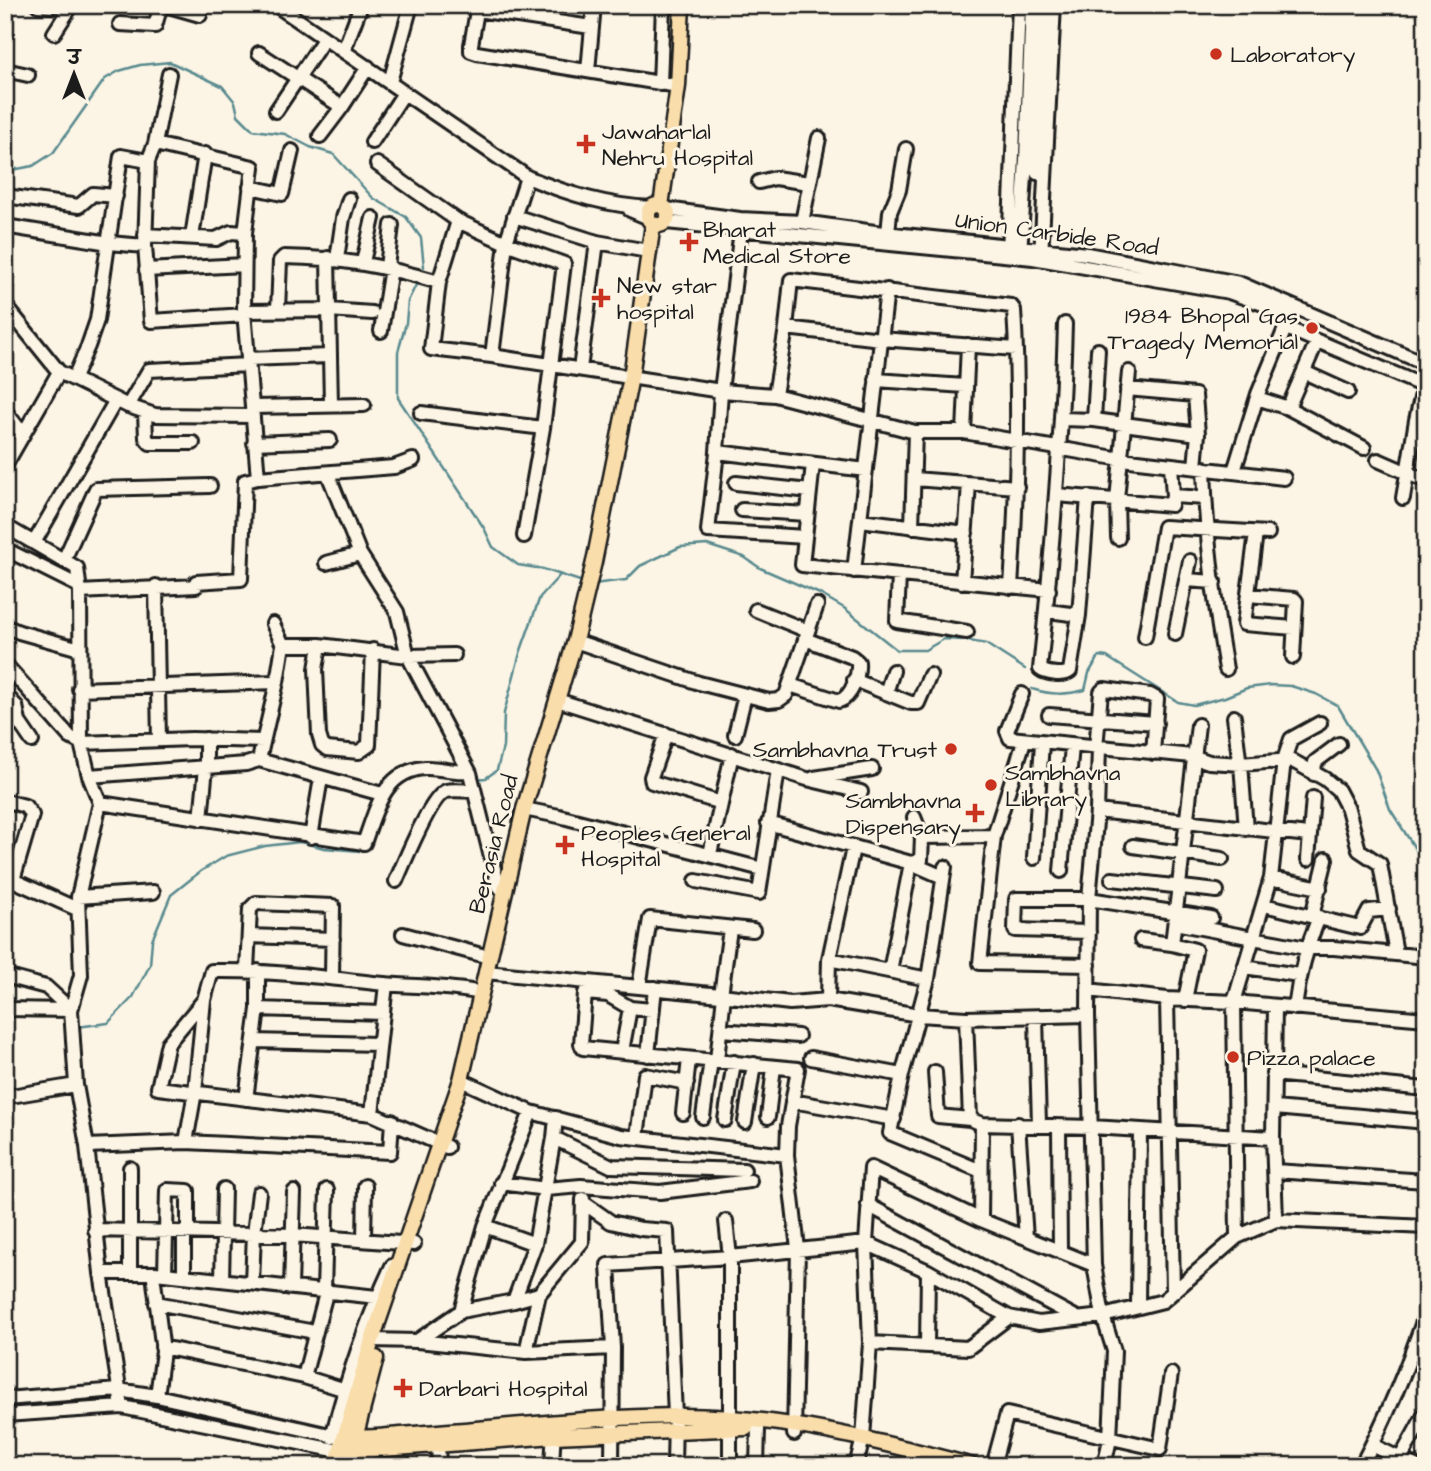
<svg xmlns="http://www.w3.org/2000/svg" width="1431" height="1471" font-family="'Architects Daughter','Playpen Sans Deva',sans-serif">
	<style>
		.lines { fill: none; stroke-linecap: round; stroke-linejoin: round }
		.stream { stroke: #58898e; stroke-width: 2.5 }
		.minor-casing { stroke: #1c1c1c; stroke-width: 18 }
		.major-casing { stroke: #1c1c1c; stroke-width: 19 }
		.minor { stroke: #fcf5e5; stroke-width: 12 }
		.major { stroke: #f9ddab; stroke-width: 14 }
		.poi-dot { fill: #c8321e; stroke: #fcf5e5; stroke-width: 2.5 }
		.labels { text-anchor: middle; stroke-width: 6; stroke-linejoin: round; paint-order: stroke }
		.poi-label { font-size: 23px; fill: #1c1c1c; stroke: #fcf5e5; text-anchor: start }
		.street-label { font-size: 23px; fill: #1c1c1c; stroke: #fcf5e5 }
	</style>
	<rect width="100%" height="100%" fill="#fcf5e5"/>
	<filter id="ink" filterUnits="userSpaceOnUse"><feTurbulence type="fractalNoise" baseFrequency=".0143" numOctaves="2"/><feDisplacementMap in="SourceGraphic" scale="14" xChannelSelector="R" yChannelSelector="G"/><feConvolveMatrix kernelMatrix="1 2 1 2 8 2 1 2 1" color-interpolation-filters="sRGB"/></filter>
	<g filter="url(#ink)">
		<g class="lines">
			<path class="stream" d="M5 169 12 170 33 166 53 153 105 79 119 71 140 65 170 62 222 86 235 102 238 115 253 130 285 134 310 147 333 154 373 198 406 217 421 238 424 267
				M418 281 408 301 406 323 398 352V398L484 528 493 547 518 565 543 569 583 582
				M593 584 626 580 640 566 680 547 707 545 744 557 760 568 820 594 844 608 897 650H925L944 639 964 640 986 644 1025 669
				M1032 689C1051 695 1066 695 1085 690L1089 673 1099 656 1107 657 1178 702 1194 705 1225 697 1247 688 1271 685 1291 686 1316 694 1338 706 1376 770 1390 809 1416 850 1426 861
				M451 777 468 779
				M475 779 486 778 497 770 503 747 504 713 520 653 540 597 560 575
				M376 828 383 808
				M77 1027 108 1023 133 997 150 965 152 940 171 895 201 871 226 856 265 846 300 842 324 848 360 851 364 848"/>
			<g class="minor-casing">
				<path id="minor" d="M38 5 71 7
					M165 5 200 15
					M276 5 527 177C568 194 607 206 652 208
					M478 5 471 45V51L477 53 678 86
					M477 10 591 27
					M120 24 155 26 161 5
					M54 33 72 5
					M344 50 361 5
					M259 53 342 107
					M5 70 28 75
					M588 71 594 5
					M169 74 155 144 148 161 145 246 151 321 245 315
					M390 82 411 5
					M660 84 663 5
					M276 111 324 39
					M320 136 342 107 368 67
					M372 142 404 93
					M155 144 253 167 245 233 244 311 258 478 394 467 413 460
					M377 164 458 221 506 243 564 264 543 428 524 536
					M1037 173 1043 5
					M759 182 775 178 809 183
					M250 187 282 194 292 151
					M5 196 79 206 93 194 116 196
					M666 209 740 219 802 222 875 232 1087 254 1239 283 1426 364
					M630 210 649 218
					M514 216 597 242 648 251
					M458 221 439 282 431 349 492 356 721 391 775 395 915 432H964L1121 459 1284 478
					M666 222 1033 258 1229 292 1283 311
					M802 222 819 138
					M5 226 109 243 145 246
					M741 230 721 391 717 452 866 470
					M888 234 890 212 899 190 906 149
					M145 235 216 239 231 232 245 233
					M192 237 205 154
					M1009 252 1019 5
					M1020 253 1026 160 1032 5
					M1041 257 1054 5
					M328 258 331 404
					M337 259 343 218 349 199
					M363 262 373 218
					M387 267 392 225
					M146 270 244 265
					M5 305 59 372 128 406 155 415 252 416
					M278 310 280 261 284 257C342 258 384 266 439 282
					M244 311 329 310 372 313
					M1065 324C1062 439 1052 554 1040 669 1046 674 1064 676 1070 671L1079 615 1088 497
					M1284 327 1426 387
					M786 328 881 339 1016 349
					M381 331 391 268
					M492 356 506 243 527 177
					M248 359 329 356
					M580 369 597 242
					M1304 372 1348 392
					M74 378 88 346 97 320 121 156 148 161
					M876 380 965 386
					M1127 389 1195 395 1198 434 1195 467
					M775 395 786 328 791 280 1011 306 1014 310C1020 403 1017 494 1011 587
					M1257 398 1288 408 1364 448
					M128 406 149 370 248 365
					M253 407 364 405
					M1288 408 1317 341
					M5 411 23 434
					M145 413 146 438 150 443H193
					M421 413 543 428
					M1062 419 1094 420 1198 434
					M1094 420 1098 350
					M964 432 968 345
					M254 443 330 440
					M717 452 708 531 805 537
					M1378 460 1426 481
					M813 464 802 565 1049 590
					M1171 465 1173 496
					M5 466 59 372
					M1204 468C1206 535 1214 603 1226 669
					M1234 471 1258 394 1291 314
					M328 474 360 554 397 612 408 656 470 773 498 885 504 892
					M914 479 1017 487
					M736 483 810 491
					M1057 495 1171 505 1173 496 1205 498
					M1403 498 1416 420 1426 376
					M742 510 807 514
					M860 520 966 533
					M5 526 77 568 80 592 81 743 89 776 100 803 78 897 81 975 71 1010 76 1085 87 1146 101 1273 122 1407
					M912 527 915 432
					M1256 533 1244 624 1294 628
					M1118 538 1117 500 1129 372
					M35 541 116 400
					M5 549 79 586
					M64 560 96 489 210 486
					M326 563 360 554
					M854 571 887 290
					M899 575 897 621 967 632
					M1186 580 1214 582
					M962 582 969 484
					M156 586 159 740
					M80 592 196 586V582L241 579 245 481 258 478
					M1248 595 1294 599 1296 601 1293 657
					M756 610 808 631
					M1048 611 1079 615
					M273 624 283 645
					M5 626 19 632 80 649
					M1175 634 1190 561
					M1145 637 1164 527 1268 533
					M575 641 699 683 769 701 779 700 786 695 817 605
					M320 645 316 669 319 735 322 745 327 749 359 752 369 745 373 650
					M5 664 70 737 81 743 192 739 263 741
					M854 680 911 703H918L930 675
					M790 685 839 701C852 697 859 675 858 662L852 657 805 639
					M79 689 277 682
					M886 693 893 671
					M5 694 16 706 19 722 32 741
					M1022 694 1007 731 1010 738 1192 756 1209 762 1241 764 1291 760 1325 779 1338 790 1348 809 1359 850 1380 864 1396 953
					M557 700 807 779 861 792
					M1049 715 1156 723
					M1234 717 1239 758 1241 764 1246 829
					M666 734 651 777 652 782 721 803
					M735 735 745 695
					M1024 741 994 836 980 963 1089 965
					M1096 748 1101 692 1104 689 1150 695 1157 699 1153 753
					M1099 748 1097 811 1089 899 1088 1015 1094 1265 1103 1316 1114 1351 1110 1439 1104 1466
					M259 760 277 682 283 645H320L408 656 454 655
					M1314 774 1315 762 1339 744
					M89 776 246 764 259 760 382 794
					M814 778 872 769
					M5 803 6 801 25 806 32 815 13 880
					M100 803 364 843C376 811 383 771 425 768 439 767 453 773 468 771
					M524 809 559 816 762 869
					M1097 811 1308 835
					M201 819 206 767V739
					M768 823 911 863 943 877
					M311 837 321 778
					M922 837 994 836
					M1133 846 1222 859
					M710 854 732 754
					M1034 858 1042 743
					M1308 859 1313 798
					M945 867 928 979 902 1075 890 1133 981 1171
					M1061 871 1072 746
					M6 877 77 909
					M1271 878 1320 888
					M1112 879 1217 891
					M396 881C403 865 431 796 446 791 454 789 465 791 474 791
					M696 881 759 893 778 770
					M78 897 153 892
					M1264 905 1360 928 1369 911 1389 909
					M1312 916 1326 859
					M1175 923 1306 948H1334L1426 957
					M730 929 721 995 790 1003 828 1000 919 1015 966 1018 1088 1015
					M1089 932 1015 930 1016 899H1089L1211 918
					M403 934 489 957
					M249 936 333 939
					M1141 940 1172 944 1195 950 1185 1000
					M1172 944 1198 725
					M829 959 928 979
					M1244 967 1299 975
					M247 970 250 909 256 903 333 906 332 977
					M890 971 911 863 921 860 922 837 914 817
					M486 972 721 995
					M5 976 46 987 71 1010
					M639 987 650 919 753 930
					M1088 990 1167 999 1234 1002 1426 1019
					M1167 999 1173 1290
					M828 1000 829 959 853 848
					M203 1001 168 1043 158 1088 372 1114 447 1147
					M1275 1007 1273 1138 1276 1220
					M1295 1008C1299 975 1306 948 1319 917
					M5 1009 71 1010
					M258 1009 383 1013
					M652 1010 630 1008 608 995 585 993 581 1044 583 1048 798 1069 788 1126 787 1155 798 1249 794 1434
					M966 1018 970 1119
					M1036 1018 1039 1124
					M721 1030 798 1036
					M254 1041 378 1044
					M622 1051 630 1008
					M648 1055 655 988
					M811 1058 902 1075
					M717 1060 724 995
					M935 1072 938 1116 970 1119 982 1124 1092 1127 1273 1138
					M1273 1074 1426 1089
					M461 1080 531 1112 621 1136 787 1155
					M5 1097 76 1085
					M246 1099 258 1009V971
					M792 1101 894 1119
					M1275 1108 1426 1122
					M683 1113 689 1059
					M372 1114 386 984
					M703 1117 711 1060
					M768 1117 774 1067
					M725 1120 734 1062
					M745 1122 754 1064
					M1018 1124 1026 1238
					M1059 1127 1060 1251
					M637 1137 645 1075 687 1083
					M554 1138 611 1166 744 1170
					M186 1142 195 1092 204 1000 212 971C270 970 327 978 384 984 417 987 449 986 481 993
					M87 1146 186 1142 390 1152 392 1121
					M130 1168V1272
					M1275 1171 1426 1181
					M501 1183 546 1189 581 1186 660 1192 750 1181
					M584 1203 611 1222 641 1229 667 1231 675 1416 674 1466
					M868 1205 1077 1318
					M981 1220 982 1124
					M726 1221 730 1257V1466
					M485 1226 535 1244
					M95 1230 293 1235 414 1244
					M184 1232V1276
					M1237 1237 1234 1002 1271 878 1284 760 1291 739 1320 723
					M364 1239 365 1186
					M101 1273H155L377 1297
					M165 1274 167 1190 188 1191V1232
					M222 1280 224 1189
					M154 1282 163 1351 157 1396
					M252 1283 254 1233 259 1193
					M291 1287 294 1192
					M324 1290 327 1190
					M514 1301 535 1244 554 1138 556 1118
					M156 1303 315 1332
					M1138 1306 1140 1130
					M461 1311 485 1226 531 1112
					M372 1340 417 1341 526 1352 613 1348
					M417 1341 461 1311 514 1301 539 1294
					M870 1343 968 1348 1009 1317
					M927 1346 928 1271
					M162 1347 304 1377 365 1396
					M526 1352 539 1294 582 1242 583 1199
					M304 1377 325 1297
					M5 1399 118 1390 157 1396 343 1438
					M5 1415 122 1407 339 1451
					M332 1437C347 1378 366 1321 392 1266
					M438 1444 439 1466
					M1372 1445 1415 1466
					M1400 1459 1426 1412
					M365 1466 368 1450
					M552 1466 554 1428
					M612 1466 613 1348 608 1265 730 1257 866 1243 928 1271 1009 1317 1039 1323 1103 1316 1163 1301 1237 1237 1276 1220 1426 1227
					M757 1466 758 1428
					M856 1466 863 1438 870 1343 866 1243 871 1168 981 1220 1094 1265
					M993 1466 1007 1414 1160 1449 1171 1374
					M1361 1466C1387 1417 1408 1366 1426 1313"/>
			</g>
			<g class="major-casing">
				<path id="major" d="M648 215a10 10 0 1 1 20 0a10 10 0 1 1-20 0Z
					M661 206 678 86 682 5
					M348 1438C377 1438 408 1434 438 1432 517 1426 596 1417 676 1416 778 1415 875 1440 973 1466
					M344 1452 554 1436 746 1428
					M336 1466 372 1340 461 1080 524 809 575 641 594 562 631 377 653 224
					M350 1466 355 1438 376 1358"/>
			</g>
			<use href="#minor" class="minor"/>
			<use href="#major" class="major"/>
		</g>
	</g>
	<g class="poi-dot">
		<circle cx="1216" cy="54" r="7"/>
		<path d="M582.5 133.5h7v7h7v7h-7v7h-7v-7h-7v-7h7z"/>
		<path d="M685.5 231.5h7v7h7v7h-7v7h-7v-7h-7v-7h7z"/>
		<path d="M597.5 287.5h7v7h7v7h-7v7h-7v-7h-7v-7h7z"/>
		<circle cx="1312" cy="328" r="7"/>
		<circle cx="951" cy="749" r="7"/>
		<circle cx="991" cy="785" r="7"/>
		<path d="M971.5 802.5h7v7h7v7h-7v7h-7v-7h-7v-7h7z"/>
		<path d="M561.5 834.5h7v7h7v7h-7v7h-7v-7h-7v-7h7z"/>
		<circle cx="1233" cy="1057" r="7"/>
		<path d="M399.5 1377.5h7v7h7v7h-7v7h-7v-7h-7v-7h7z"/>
	</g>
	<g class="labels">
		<g class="poi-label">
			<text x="1230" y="62">Laboratory</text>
			<text x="602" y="139">Jawaharlal<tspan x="602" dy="26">Nehru Hospital</tspan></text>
			<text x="703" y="237">Bharat<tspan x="703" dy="26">Medical Store</tspan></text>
			<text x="617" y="293">New star<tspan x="617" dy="26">hospital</tspan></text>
			<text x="1298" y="323" text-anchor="end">1984 Bhopal Gas<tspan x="1298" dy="26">Tragedy Memorial</tspan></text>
			<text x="937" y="757" text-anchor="end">Sambhavna Trust</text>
			<text x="1005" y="780">Sambhavna<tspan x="1005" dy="26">Library</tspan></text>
			<text x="961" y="808" text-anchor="end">Sambhavna<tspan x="961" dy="26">Dispensary</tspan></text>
			<text x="581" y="840">Peoples General<tspan x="581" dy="26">Hospital</tspan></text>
			<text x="1247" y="1065">Pizza palace</text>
			<text x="419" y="1396">Darbari Hospital</text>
		</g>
		<g class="street-label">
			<text transform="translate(1057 233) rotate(8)" y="8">Union Carbide Road</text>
			<text transform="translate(493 844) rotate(-76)" y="8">Berasia Road</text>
		</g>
	</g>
	<rect width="1431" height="1471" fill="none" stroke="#fcf5e5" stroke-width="28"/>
	<rect x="14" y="14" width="1403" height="1443" fill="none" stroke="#1c1c1c" stroke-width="2.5" filter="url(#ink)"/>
	<g transform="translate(74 74)" stroke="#fcf5e5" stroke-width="5" paint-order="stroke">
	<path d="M0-5L12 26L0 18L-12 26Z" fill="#1c1c1c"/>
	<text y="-10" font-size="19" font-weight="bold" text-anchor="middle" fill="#1c1c1c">उ</text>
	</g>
</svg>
